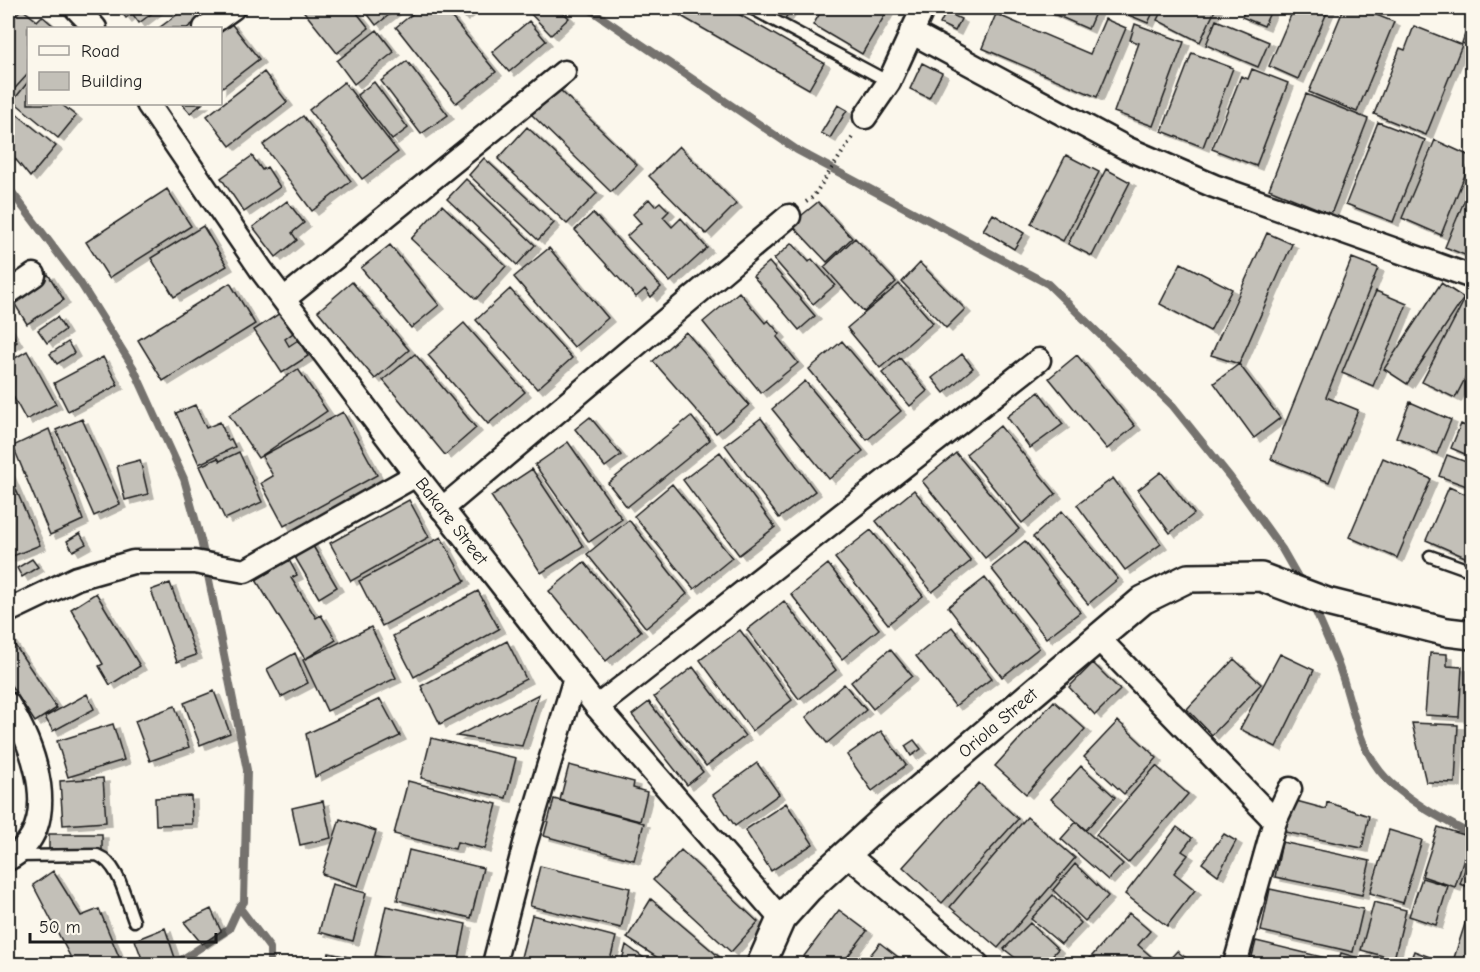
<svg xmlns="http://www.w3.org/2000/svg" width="1480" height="972" font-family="'Comic Neue',sans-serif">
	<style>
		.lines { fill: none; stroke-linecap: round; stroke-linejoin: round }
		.stream { stroke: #74726e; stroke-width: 8 }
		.building { fill: #c3c0b8; stroke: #1c1c1c; stroke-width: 1.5; filter: url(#shadow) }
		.service-casing { stroke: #1c1c1c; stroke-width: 15 }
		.minor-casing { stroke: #1c1c1c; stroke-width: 27 }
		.tertiary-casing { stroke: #1c1c1c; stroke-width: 32 }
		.path { stroke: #1c1c1c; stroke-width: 4; stroke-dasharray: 1.5 4.5; stroke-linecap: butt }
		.service { stroke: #fbf7ec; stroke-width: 10 }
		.minor { stroke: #fbf7ec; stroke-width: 22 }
		.tertiary { stroke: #fbf7ec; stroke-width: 27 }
		.labels { text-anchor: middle; stroke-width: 6; stroke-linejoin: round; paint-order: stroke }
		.street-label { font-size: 18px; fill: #1c1c1c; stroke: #fbf7ec }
	</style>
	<defs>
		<filter id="shadow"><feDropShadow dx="6" dy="4" stdDeviation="0" flood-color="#0004"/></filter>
	</defs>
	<rect width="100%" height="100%" fill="#fbf7ec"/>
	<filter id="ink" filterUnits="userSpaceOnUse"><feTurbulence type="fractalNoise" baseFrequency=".0167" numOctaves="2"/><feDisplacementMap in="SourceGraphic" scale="12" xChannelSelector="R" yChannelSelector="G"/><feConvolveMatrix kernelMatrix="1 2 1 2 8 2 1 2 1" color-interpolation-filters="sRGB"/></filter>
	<g filter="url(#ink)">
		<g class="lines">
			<path class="stream" d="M588 8 797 150 1048 284 1173 406 1230 477 1282 549 1302 584
				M8 187 81 284 133 367 184 479 201 540 247 770 244 902 239 907 270 948V964
				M1312 603C1321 624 1331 645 1339 667 1354 707 1357 752 1391 783 1415 805 1444 820 1472 835
				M175 964 229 929 239 907"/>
		</g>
		<path class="building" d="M118 8H159L139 23 132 13 126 18Z
			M186 8H213L187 28H159Z
			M301 8H353L369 28 337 53Z
			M363 8H398L376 25Z
			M420 8H444L496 72 456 103 396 27Z
			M454 8H474L462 17Z
			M525 8H559L569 18 551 35Z
			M667 8H728L824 63 809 89Z
			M763 8H792L784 20Z
			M823 8H889L862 54 813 25Z
			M1040 8H1097L1088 29Z
			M1112 8H1155L1148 23Z
			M1163 8H1216L1200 42 1157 20Z
			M1246 8H1272L1264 26 1242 17Z
			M1294 8H1329L1298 79 1269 66Z
			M1344 8H1359L1394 22 1357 112 1309 92Z
			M22 9 37 21 42 16 56 28H28V74L8 96V22Z
			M946 12 961 19 955 31 940 24Z
			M996 14 1090 54 1105 19 1126 28 1097 97 982 48Z
			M1216 20 1269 42 1258 67 1206 45Z
			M529 21 546 41 509 72 492 52Z
			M230 22 259 59 220 89V29Z
			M1469 22 1472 24V47L1462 43Z
			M1135 24 1184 42 1153 126 1114 112 1139 43 1130 40Z
			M1414 26 1462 45 1426 135 1374 114 1400 48 1405 50Z
			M377 30 394 52 354 84 337 61Z
			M1192 53 1233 68 1203 147 1162 131Z
			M407 61 448 115 421 134 381 81Z
			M922 63 942 73 929 98 910 89Z
			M1252 69 1288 83 1256 166 1212 149 1241 76 1248 79Z
			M264 72 287 102 230 146 207 116Z
			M28 82V104H61L76 116 58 138 13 101Z
			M344 82 398 152 362 179 309 110Z
			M374 82 408 128 392 140 357 95Z
			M557 87 637 165 611 192 531 114Z
			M1306 94 1368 119 1331 214 1269 189Z
			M182 104H202L190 113Z
			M838 105 847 110 830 138 821 133Z
			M8 107 56 146 30 177 8 150Z
			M303 116 351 181 312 211 263 145Z
			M1378 122 1425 140 1393 222 1346 204Z
			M527 127 597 193 567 224 498 159Z
			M1435 140 1472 157 1441 235 1402 218Z
			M679 146 736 204 706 234 649 176Z
			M1066 155 1099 172 1063 241 1031 224Z
			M252 156 262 170 267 167 280 187 244 212 221 178Z
			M484 158 554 223 538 240 469 175Z
			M1106 169 1130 182 1092 256 1068 244Z
			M466 179 535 245 517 265 447 199Z
			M1472 182V258L1445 247Z
			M167 189 191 226 109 278 86 242Z
			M649 199 655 206 660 202 669 211 663 217 672 227 681 218 707 248 670 282 627 236 641 223 633 214Z
			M287 201 304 223 292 233 297 240 276 257 253 227Z
			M818 202 852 238 827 262 791 224Z
			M442 205 506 266 476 299 411 239Z
			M593 213 661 287 651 297 645 289 636 297 575 230Z
			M993 214 1024 233 1014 249 983 230Z
			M203 226 227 266 174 297 151 258Z
			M1267 233 1292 244 1239 364 1211 355Z
			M855 238 896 282 864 312 824 267Z
			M792 243 809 262 812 259 835 285 813 304 774 259Z
			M390 245 439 305 411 328 361 268Z
			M549 248 608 318 574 347 514 277Z
			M1352 258 1378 268 1326 397 1358 410 1329 482 1271 459Z
			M769 262 815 316 799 330 753 276Z
			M920 263 965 309 946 328 902 282Z
			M1181 263 1232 289 1210 331 1160 304Z
			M48 274 64 300 27 324 11 298Z
			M352 282 409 350 375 379 318 311Z
			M230 283 255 324 163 381 138 340Z
			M1441 283 1464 298 1407 384 1384 369Z
			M899 284 933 323 880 368 847 328Z
			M510 289 572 358 537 389 476 320Z
			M1376 291 1407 304 1373 386 1342 373Z
			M1469 291 1472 293V365L1455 398 1422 382Z
			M739 292 765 323 768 320 780 334 777 337 798 363 761 393 703 322Z
			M280 313 293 333 285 339 289 346 298 340 308 356 282 373 254 330Z
			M57 317 65 330 47 343 38 330Z
			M464 323 525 392 488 424 428 355Z
			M8 327 17 342 8 348Z
			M686 332 749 405 716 433 653 361Z
			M842 341 901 411 867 440 809 369Z
			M68 342 74 353 57 364 50 354Z
			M27 351 56 404 26 420 8 387V362Z
			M415 354 476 428 445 455 383 380Z
			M962 354 973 368 944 393 932 378Z
			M1077 355 1135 426 1107 449 1049 378Z
			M103 357 118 385 68 411 54 383Z
			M900 358 927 391 910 406 882 373Z
			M1239 364 1280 418 1254 438 1214 383Z
			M298 369 327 411 258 458 229 415Z
			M805 381 863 451 829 479 772 409Z
			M1039 392 1063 424 1030 448 1007 417Z
			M1410 402 1451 420 1437 454 1396 437Z
			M195 405 206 428 220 422 228 440 231 439 235 447 199 464 176 413Z
			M343 412 377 475 284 526 261 483 273 476 262 456Z
			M691 416 710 440 627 507 608 483Z
			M590 417 621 455 605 467 575 429Z
			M761 418 815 491 779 518 725 445Z
			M82 419 120 504 94 516 56 430Z
			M1461 424 1472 429V457L1451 448Z
			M1000 426 1056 494 1022 523 966 454Z
			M49 429 83 520 50 535 13 446Z
			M568 442 622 519 589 542 535 465Z
			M239 452 262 502 225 519 200 466 218 458 220 461Z
			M720 452 775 527 739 555 683 480Z
			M956 453 1019 529 985 558 922 481Z
			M1447 455 1472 464V488L1439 476Z
			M1383 458 1431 479 1397 558 1349 537Z
			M140 460 148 494 125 500 117 466Z
			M532 469 583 546 541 573 491 496Z
			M8 471 40 545 8 558Z
			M1161 472 1194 514 1170 533 1138 490Z
			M1113 478 1161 544 1125 570 1077 505Z
			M672 484 732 558 694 589 634 516Z
			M1449 487 1472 497V560L1426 540Z
			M914 490 971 561 932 592 876 521Z
			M409 500 429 537 351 581 330 543Z
			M1062 511 1118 579 1088 604 1033 537Z
			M629 520 687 594 646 628 587 554Z
			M871 530 923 596 888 624 835 558Z
			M80 533 86 544 73 551 67 541Z
			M441 537 465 581 382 626 359 581Z
			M310 541 337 587 319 598 292 552Z
			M1025 541 1080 612 1046 638 991 568Z
			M32 559 38 567 22 577 17 568Z
			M289 560 297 575 291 578 316 618 321 615 336 640 305 659 256 580Z
			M584 562 641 631 606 661 549 591Z
			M828 564 879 629 842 659 791 594Z
			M985 578 1039 648 1002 677 948 607Z
			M170 583 196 655 177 662 151 590Z
			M478 591 499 629 414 677 393 636Z
			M96 593 140 666 110 685 99 666 103 664 71 609Z
			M784 601 836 670 799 699 747 630Z
			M371 627 396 678 327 711 303 660Z
			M952 627 992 678 955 706 916 656Z
			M740 630 792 700 752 731 700 660Z
			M8 635 57 708 35 722 8 681Z
			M507 641 526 679 440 724 421 686Z
			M890 649 912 676 873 709 851 682Z
			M295 653 308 683 281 697 267 669Z
			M1430 653 1447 654V666L1462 667 1459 717 1425 715Z
			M1280 654 1314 670 1276 747 1240 729Z
			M1234 659 1261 684 1212 735 1187 709Z
			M1093 663 1120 690 1095 715 1069 687Z
			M693 667 745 736 706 766 654 697Z
			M844 684 866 710 827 743 806 717Z
			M214 691 230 733 200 745 184 703Z
			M87 694 94 709 53 731 45 717Z
			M539 694 522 746 457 736Z
			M380 699 400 736 315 777 306 734Z
			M1054 701 1085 729 1026 794 995 766Z
			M649 702 703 772 687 785 632 715Z
			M175 706 189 747 150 761 135 721Z
			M1118 721 1157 758 1124 794 1084 757Z
			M1412 723 1458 725 1455 783 1426 782Z
			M113 724 124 760 68 777 57 741Z
			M881 731 906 765 872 791 847 755Z
			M431 738 516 758 506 798 421 778Z
			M914 740 921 749 911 756 905 746Z
			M757 763 779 794 735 826 713 795Z
			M569 765 634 782 633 788 647 792 640 821 560 800Z
			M1081 766 1115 797 1086 830 1051 799Z
			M1156 766 1188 794 1128 863 1096 835Z
			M103 778 106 822 63 825 60 781Z
			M408 781 497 804 485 849 457 842 455 849 394 834Z
			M979 783 1018 819 942 903 903 867Z
			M191 796 192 824 156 825 155 798Z
			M554 799 644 823 634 860 544 836Z
			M1289 799 1326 809 1327 802 1369 816 1362 848 1280 831Z
			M323 801 331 838 300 845 292 808Z
			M786 803 813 844 771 871 745 830Z
			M1027 817 1075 858 998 948 950 907Z
			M340 819 376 831 358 886 322 874Z
			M1076 822 1123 864 1108 880 1061 839Z
			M1177 827 1192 838 1182 851 1188 855 1174 873 1195 890 1167 926 1125 894Z
			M1438 827 1471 837 1455 887 1422 876Z
			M1389 830 1422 840 1403 903 1370 893Z
			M49 834H102V850H49Z
			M1224 834 1236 841 1218 875 1202 863Z
			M1282 842 1370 861 1362 895 1275 877Z
			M1472 849V888L1460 884Z
			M409 850 483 868 471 918 397 900Z
			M681 850 758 922 731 952 653 880Z
			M1075 864 1108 896 1085 921 1053 890Z
			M540 866 630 888 621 928 530 906Z
			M53 871 81 916 99 909 122 964H66L72 960 33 885Z
			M1422 878 1448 886 1436 925 1409 916Z
			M332 884 366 893 353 941 319 932Z
			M1270 889 1363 909 1353 952 1261 931Z
			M1053 895 1081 923 1061 944 1031 919Z
			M651 899 724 961 722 964H667L627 938Z
			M1374 902 1406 910 1394 959 1361 950Z
			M1472 902V964H1464L1453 961Z
			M386 906 466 924 458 964H414L375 956Z
			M211 909 221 931 202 944 184 922Z
			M839 910 867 931 842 964H798Z
			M1129 913 1150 931 1138 945 1153 958 1147 964H1085Z
			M532 915 616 937 609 964H532L520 961Z
			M1030 923 1058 949 1044 964H1023L1004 949Z
			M165 928 175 958 164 964H144L135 940Z
			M1256 941 1334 960 1333 964H1250Z
			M880 943 907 964H863Z
			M626 945 652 964H621Z
			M1177 951 1193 964H1165Z
			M1414 951 1448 964H1409Z
			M329 953 383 964H326Z
			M1341 953 1366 960 1365 964H1338Z"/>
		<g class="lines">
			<g class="service-casing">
				<path id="service" d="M751 8 889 82
					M1430 556 1472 571
					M16 856 97 855C120 864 125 899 134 921"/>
			</g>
			<g class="minor-casing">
				<g id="minor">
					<path d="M76 8 95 28"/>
					<path d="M205 28 233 8"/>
					<path d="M911 32 1126 148 1214 186 1472 277"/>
					<path id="s1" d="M148 104 262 271 416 475 597 707 781 919"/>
					<path d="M865 117 889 82 923 8"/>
					<path d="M8 293 34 275"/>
					<path d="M284 299 564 72"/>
					<path d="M442 509 789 216"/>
					<path d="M8 611 77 578 133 562H194L245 571 416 475"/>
					<path d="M1098 638 1275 821"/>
					<path d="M8 704C34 744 65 829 8 859"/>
					<path d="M597 707 1039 360"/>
					<path d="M848 855 977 964"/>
					<path d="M494 964 525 844 575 678"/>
					<path d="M1235 964 1275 821 1290 789"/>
				</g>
			</g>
			<g class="tertiary-casing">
				<g id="tertiary">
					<path id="s2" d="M761 964 781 919 808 889 889 815 1143 600 1188 578 1261 577 1327 602 1447 632 1472 635"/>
				</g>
			</g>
			<path class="path" d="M806 202 813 197 854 135"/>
			<use href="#service" class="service"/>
			<use href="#minor" class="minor"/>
			<use href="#tertiary" class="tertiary"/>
		</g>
	</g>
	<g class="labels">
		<g class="street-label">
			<text dy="6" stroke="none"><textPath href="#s1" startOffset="516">Bakare Street</textPath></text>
			<text dy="6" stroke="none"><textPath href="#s2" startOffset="342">Oriola Street</textPath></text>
		</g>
	</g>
	<rect width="1480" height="972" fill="none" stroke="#fbf7ec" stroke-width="30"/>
	<rect x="15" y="15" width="1450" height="942" fill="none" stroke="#1c1c1c" stroke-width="2" filter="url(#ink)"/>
	<rect x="27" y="27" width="195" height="78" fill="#fbf7ec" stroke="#a29f99" stroke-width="1.5"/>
	<rect x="39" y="46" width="30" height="9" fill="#fbf7ec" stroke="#a29f99" stroke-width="1.5"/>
	<text x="81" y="57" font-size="18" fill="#1c1c1c">Road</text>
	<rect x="39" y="72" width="30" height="18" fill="#c3c0b8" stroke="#a29f99" stroke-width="1.5"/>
	<text x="81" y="87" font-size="18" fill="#1c1c1c">Building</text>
	<path d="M30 933v9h186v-9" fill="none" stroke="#1c1c1c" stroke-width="3"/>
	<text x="39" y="933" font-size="18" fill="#1c1c1c" stroke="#fbf7ec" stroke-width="4.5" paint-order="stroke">50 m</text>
</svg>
